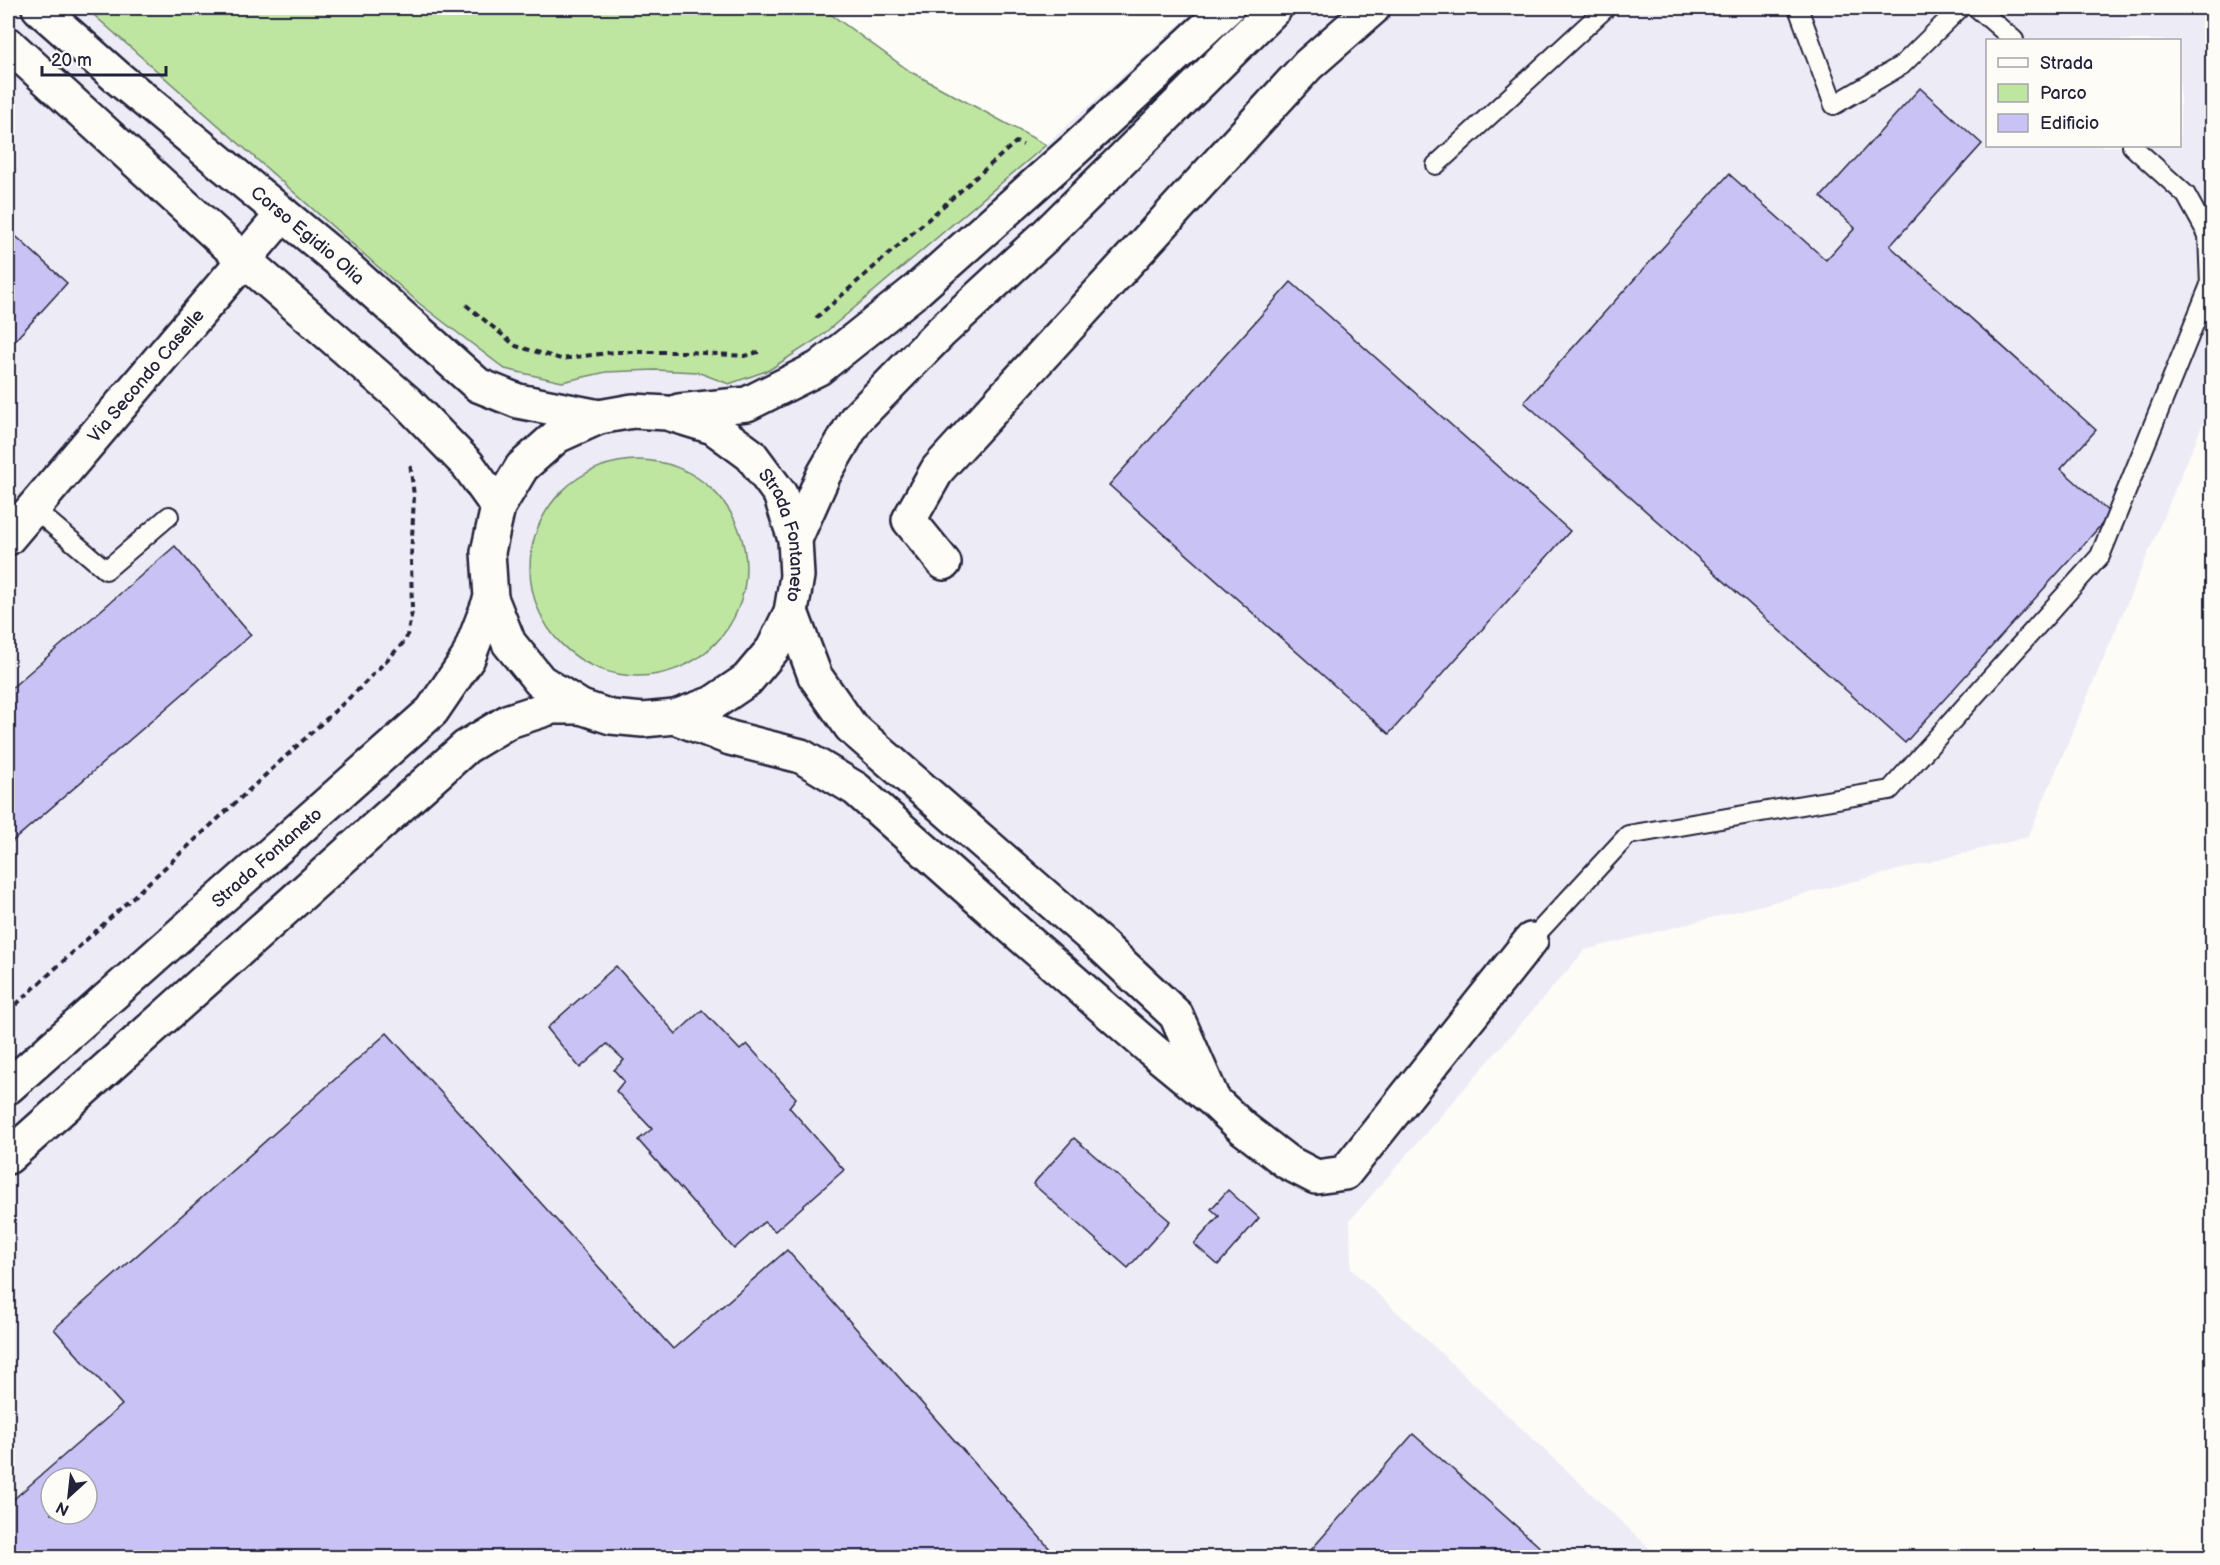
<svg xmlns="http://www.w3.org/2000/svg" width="2220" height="1565" font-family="'Balsamiq Sans',sans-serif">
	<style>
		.built { fill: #edebf6; fill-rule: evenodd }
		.green { fill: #bfe6a1; stroke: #70846e; stroke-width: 1.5 }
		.building { fill: #c9c3f5; stroke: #22223b; stroke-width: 1.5; fill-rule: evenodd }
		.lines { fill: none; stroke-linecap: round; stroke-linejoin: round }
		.service-casing { stroke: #22223b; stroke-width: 22 }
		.minor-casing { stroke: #22223b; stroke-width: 38 }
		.tertiary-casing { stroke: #22223b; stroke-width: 38 }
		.path { stroke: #22223b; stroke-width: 4; stroke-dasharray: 6 4.5; stroke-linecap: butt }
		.service { stroke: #fdfcf7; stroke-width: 18 }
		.minor { stroke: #fdfcf7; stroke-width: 33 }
		.tertiary { stroke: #fdfcf7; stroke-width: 33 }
		.labels { text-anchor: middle; stroke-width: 6; stroke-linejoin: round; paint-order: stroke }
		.street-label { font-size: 18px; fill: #22223b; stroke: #fdfcf7 }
	</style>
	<rect width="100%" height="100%" fill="#fdfcf7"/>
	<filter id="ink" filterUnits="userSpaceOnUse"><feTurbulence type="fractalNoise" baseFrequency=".0167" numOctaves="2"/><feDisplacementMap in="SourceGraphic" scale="12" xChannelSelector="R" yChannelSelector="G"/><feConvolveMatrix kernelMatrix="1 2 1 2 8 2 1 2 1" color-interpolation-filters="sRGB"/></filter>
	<g filter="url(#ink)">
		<path class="built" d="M8 8H163L1002 128 1040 150 1197 8H2212V402L2028 837 1585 950 1350 1220 1351 1269 1659 1557 8 1558ZM1988 40H2180V146H1988ZM51 1478H87V1514H51Z"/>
		<path class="green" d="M86 8H822L911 72 1046 145 820 337 769 370 729 384 697 372 655 370 606 372 562 382 505 369 420 304Z
			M530 568a108 108 0 1 1 216 0a108 108 0 1 1-216 0Z"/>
		<path class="building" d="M1920 88 1982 144 1890 246 2096 430 2061 469 2111 514 1905 743 1524 402 1729 174 1826 260 1855 228 1821 197Z
			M8 229 67 283 8 348Z
			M1291 282 1570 531 1389 734 1109 485Z
			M175 546 251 635 8 845V691Z
			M616 966 676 1034 702 1010 740 1050 747 1044 796 1098 789 1107 844 1170 775 1231 764 1222 734 1249 638 1140 652 1129 616 1091 624 1081 614 1070 624 1060 607 1044 580 1068 547 1028Z
			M387 1033 673 1349 787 1250 1058 1558H8V1504L122 1405 54 1329ZM51 1478H87V1514H51Z
			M1074 1138 1170 1221 1128 1268 1033 1184Z
			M1228 1190 1259 1218 1218 1265 1194 1244 1219 1216 1211 1209Z
			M1413 1434 1552 1558H1304Z"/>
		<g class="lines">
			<g class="service-casing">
				<path id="service" d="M1798 8 1834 105 1902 65 1960 8
					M1977 8 2014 40
					M1436 165 1606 8
					M33 508 106 570 169 516
					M1531 940 1628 835 1890 790 2100 556 2210 285 2208 235 2186 195 2132 146"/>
			</g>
			<g class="minor-casing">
				<g id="minor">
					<path id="s1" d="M8 538 283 214"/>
					<path d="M944 563 909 520 938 469 1308 65 1373 8"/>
					<path d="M791 612 815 676 851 727 1100 944 1176 1015 1211 1095"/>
					<path d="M675 717 730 738 801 756 856 789 994 912 1151 1049 1213 1100 1243 1128 1287 1162 1316 1177 1345 1173 1531 940"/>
				</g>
			</g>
			<g class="tertiary-casing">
				<g id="tertiary">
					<path id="s2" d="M39 8 118 78 336 258 478 385 518 401 599 417"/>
					<path d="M8 44 244 260 407 402 468 465 498 507"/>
					<path d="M679 411 747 404 819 368 918 289 1076 148 1227 8"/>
					<path d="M795 539 824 474 856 419 942 331 1043 238 1275 8"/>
					<path id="s3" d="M8 1087 432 711 468 658 491 598 488 552 498 507 522 467 557 436 599 417 633 411 667 413 713 427 751 455 780 494 795 539 797 576 791 612 773 649 747 680 713 703 675 717 643 720 611 717 581 707 540 681 509 643 491 598"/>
					<path d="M8 1157 466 747 509 721 552 707H581"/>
				</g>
			</g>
			<path class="path" d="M466 305 516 346 561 359 615 352H689L744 356 762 351
				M816 318 1016 142 1023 145
				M8 1012 360 688 406 640 412 612 411 559 414 496 410 462"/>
			<use href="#service" class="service"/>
			<use href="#minor" class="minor"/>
			<use href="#tertiary" class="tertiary"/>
		</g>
	</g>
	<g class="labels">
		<g class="street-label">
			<text dy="6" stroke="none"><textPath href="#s2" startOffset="352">Corso Egidio Olia</textPath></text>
			<text dy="6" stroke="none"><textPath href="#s1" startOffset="213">Via Secondo Caselle</textPath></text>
			<text dy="6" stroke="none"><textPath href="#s3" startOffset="1180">Strada Fontaneto</textPath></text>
			<text dy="6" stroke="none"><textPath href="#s3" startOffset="346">Strada Fontaneto</textPath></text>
		</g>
	</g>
	<rect width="2220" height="1565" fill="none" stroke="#fdfcf7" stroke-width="30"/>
	<rect x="15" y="15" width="2190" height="1535" fill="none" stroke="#22223b" stroke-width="2" filter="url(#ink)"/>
	<rect x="1986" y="39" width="195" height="108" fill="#fdfcf7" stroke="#a5a5ac" stroke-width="1.5"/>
	<rect x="1998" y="58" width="30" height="9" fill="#fdfcf7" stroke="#a5a5ac" stroke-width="1.5"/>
	<text x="2040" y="69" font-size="18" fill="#22223b">Strada</text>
	<rect x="1998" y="84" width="30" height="18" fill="#bfe6a1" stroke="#a5a5ac" stroke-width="1.5"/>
	<text x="2040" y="99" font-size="18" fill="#22223b">Parco</text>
	<rect x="1998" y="114" width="30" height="18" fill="#c9c3f5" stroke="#a5a5ac" stroke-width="1.5"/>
	<text x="2040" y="129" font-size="18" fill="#22223b">Edificio</text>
	<g transform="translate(69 1496) rotate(207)"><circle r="28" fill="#fdfcf7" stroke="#a5a5ac" stroke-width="1.5"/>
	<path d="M0-4.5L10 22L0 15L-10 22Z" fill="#22223b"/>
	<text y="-9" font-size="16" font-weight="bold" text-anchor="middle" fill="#22223b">N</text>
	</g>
	<path d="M42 66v9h124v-9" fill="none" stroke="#22223b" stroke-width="3"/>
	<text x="51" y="66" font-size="18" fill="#22223b" stroke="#fdfcf7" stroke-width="4.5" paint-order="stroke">20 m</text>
</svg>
